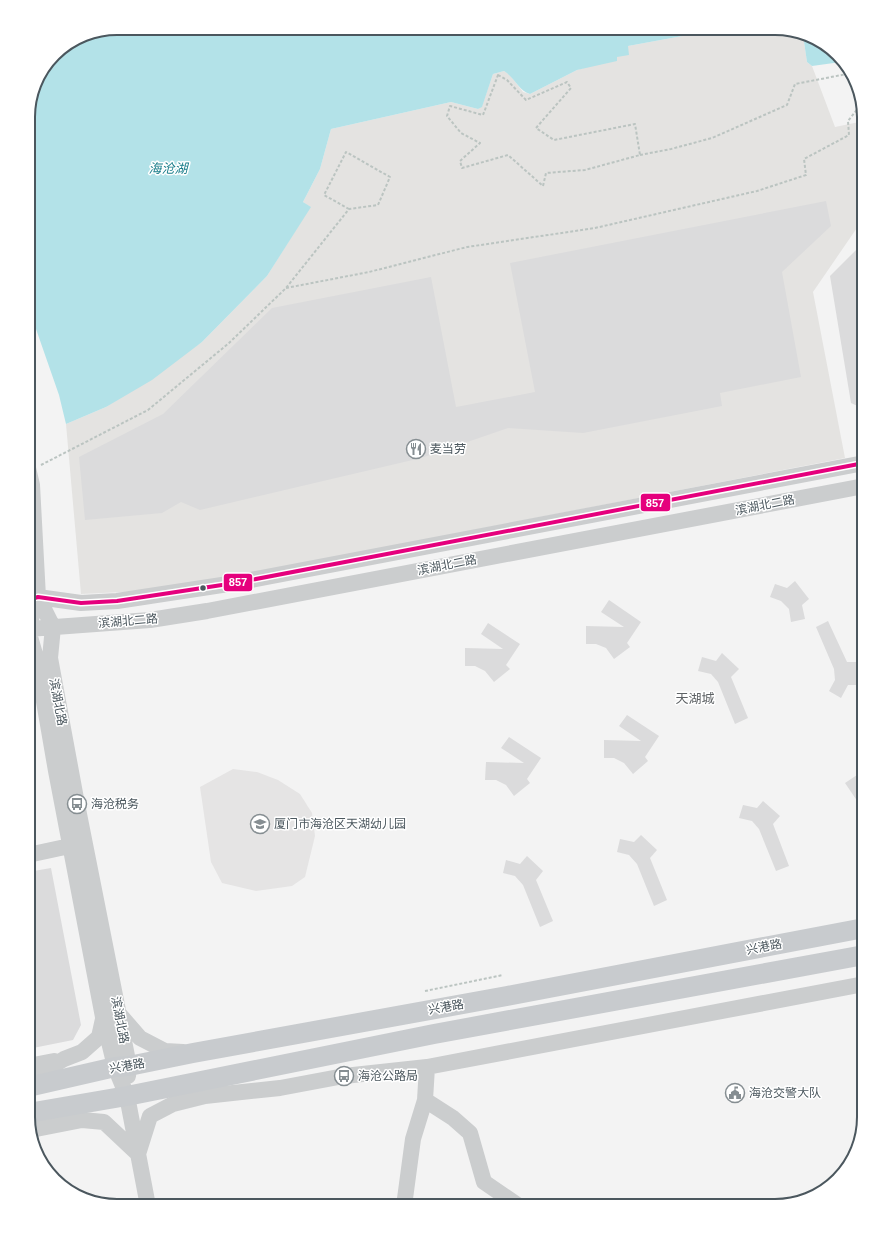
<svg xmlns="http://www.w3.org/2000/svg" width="892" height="1234" font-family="Helvetica,'Noto Sans SC',sans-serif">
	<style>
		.commercial { fill: #e4e3e1 }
		.education { fill: #e5e4e4 }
		.water { fill: #b3e2e8 }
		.building { fill: #dbdbdc }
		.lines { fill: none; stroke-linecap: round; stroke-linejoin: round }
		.path { stroke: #bbc4c1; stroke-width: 2; stroke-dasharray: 3 2; stroke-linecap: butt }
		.minor { stroke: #cbcdce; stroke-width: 16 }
		.major { stroke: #c8cbce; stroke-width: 20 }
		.bus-1-casing { stroke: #fff; stroke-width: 7 }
		.bus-1 { stroke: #e5007d; stroke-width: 4 }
		.bus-dot { fill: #4b575e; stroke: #fff; stroke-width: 1.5 }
		.labels { text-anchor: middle; stroke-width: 3; stroke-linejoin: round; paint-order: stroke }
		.poi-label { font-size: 12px; fill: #4b575e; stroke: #fff; text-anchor: start }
		.street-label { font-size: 12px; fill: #4b575e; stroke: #fff }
		.water-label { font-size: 13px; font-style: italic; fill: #1a7e8b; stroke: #fff }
		.neighbourhood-label { font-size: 13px; fill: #5f6366; stroke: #fff }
		.rim { fill: none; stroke: #4b575e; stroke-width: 2 }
		.line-badge { stroke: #fff; stroke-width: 1.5 }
		.badge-label { font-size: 11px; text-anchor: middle; font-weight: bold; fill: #fff }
	</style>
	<rect width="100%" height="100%" fill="#f3f3f3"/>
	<path class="commercial" d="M726 28H751L752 31 766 29 767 32 781 28 803 35 807 62 812 66 835 127 864 121V191L856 195 861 222 813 292 845 458 164 590 81 594 66 424 106 407 202 342 267 276 310 207 303 202 320 169 331 129 451 102 478 109 482 106 493 74 504 71 510 75 523 92 530 94 577 70 617 57 628 46Z
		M864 518V561L856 520Z"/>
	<path class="education" d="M233 769 257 772 278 780 300 794 312 813 315 836 305 877 292 886 256 891 222 883 211 862 200 787Z"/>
	<path class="water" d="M117 28H726L628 46 629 55 617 57V61L577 70 530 94C518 90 515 78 504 71L493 74 482 107 478 109 451 102 331 129 320 169 303 202 311 207 267 276 202 342 152 380 106 407 66 424 59 395 36 329 28 331V111L37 78 58 50 83 35Z
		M803 35 820 40 841 62 812 66 807 62Z"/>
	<path class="building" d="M826 201 831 226 782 272 801 377 720 393 722 406 583 433 508 428 421 458 200 510 181 502 162 513 85 520 79 457 163 414 272 308 431 277 456 407 535 392 510 263Z
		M864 242V409L851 403 830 276Z
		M795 581 809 599 802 605 805 619 791 622 789 609 781 601 770 597 775 584 787 588Z
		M609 600 641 622 627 643 630 647 614 659 606 648 596 644H586V626L624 627 601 612Z
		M828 621 847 662H858V685H848L841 698 829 691 835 680 834 669 816 627Z
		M488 623 520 644 506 665 510 669 494 682 485 671 475 666H465V648L503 649 481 634Z
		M722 653 739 669 731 677 748 718 735 724 718 682 711 674 698 671 702 657 716 661Z
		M627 715 659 736 645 757 648 761 633 774 624 763 614 758H604V740L641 741 619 726Z
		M509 737 541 758 527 779 530 783 514 796 506 785 496 780H485L486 762 524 763 501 748Z
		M857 775 864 786V811L845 783Z
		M763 801 780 816 773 824 789 866 776 871 759 829 752 821 739 818 743 805 757 808Z
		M641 835 657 850 650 858 667 900 654 906 637 864 629 855 617 852 620 839 634 842Z
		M527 856 543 871 536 880 553 921 540 927 523 885 515 876 503 873 506 860 520 864Z
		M51 868 81 1025 73 1040 28 1049V872Z"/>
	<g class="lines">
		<path class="path" d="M498 75 507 80 526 100 567 82 571 88 536 128 554 140 635 124 640 155 585 170 546 173 543 186 508 155 462 168 460 161 480 143 461 133 447 116 450 106 483 115Z
			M640 155 671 149 712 138 787 105 795 84 852 73
			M286 288 369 272 467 247 595 228 757 191 806 175 804 159 849 135 848 121 859 107 861 106
			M41 465 148 410 229 343 286 288 349 209 378 205 390 177 346 152 324 195 349 209
			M425 991 503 975"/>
		<path class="minor" d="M38 597 53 627 50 658 77 804 129 1066 128 1076
			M28 600 38 597 81 603 117 601 235 583 864 463
			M28 628 38 597 32 485 28 468
			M28 629 150 620 207 611 864 486
			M28 630 37 661 56 771 103 1017 115 1067 127 1096 148 1206
			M28 855 79 844
			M120 1015 140 1038 165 1051 183 1052
			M28 1066 54 1061
			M28 1081 64 1059 82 1052 99 1037 103 1019
			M425 1100 453 1118 470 1133 484 1182 519 1206
			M31 1130 82 1120 104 1122 138 1154 150 1116 173 1104 205 1096 280 1088 344 1076 427 1067 864 984
			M404 1206 413 1139 425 1100 427 1067"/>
		<path class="major" d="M28 1087 115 1067 129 1066 193 1053 507 996 864 928
			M28 1113 127 1096 434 1034 864 955"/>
		<g class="bus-1-casing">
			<path id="bus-1" d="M28 600 38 597 81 603 117 601 235 583 864 463"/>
		</g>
		<use href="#bus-1" class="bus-1"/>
	</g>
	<defs>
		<g id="restaurant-ring" transform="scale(1)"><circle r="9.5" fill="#fff" stroke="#868e92" stroke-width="1.5"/><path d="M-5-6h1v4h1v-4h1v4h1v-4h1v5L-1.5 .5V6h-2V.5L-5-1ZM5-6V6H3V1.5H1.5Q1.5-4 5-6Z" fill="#868e92"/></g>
		<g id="bus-ring" transform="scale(1)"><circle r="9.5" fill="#fff" stroke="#868e92" stroke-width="1.5"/><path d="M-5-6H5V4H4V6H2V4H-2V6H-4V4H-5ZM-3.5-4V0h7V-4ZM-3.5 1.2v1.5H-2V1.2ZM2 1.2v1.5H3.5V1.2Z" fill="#868e92"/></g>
		<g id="school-ring" transform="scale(1)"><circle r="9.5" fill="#fff" stroke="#868e92" stroke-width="1.5"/><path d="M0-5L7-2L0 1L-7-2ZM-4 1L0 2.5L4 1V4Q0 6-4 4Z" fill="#868e92"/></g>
		<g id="civic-ring" transform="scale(1)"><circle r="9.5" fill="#fff" stroke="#868e92" stroke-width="1.5"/><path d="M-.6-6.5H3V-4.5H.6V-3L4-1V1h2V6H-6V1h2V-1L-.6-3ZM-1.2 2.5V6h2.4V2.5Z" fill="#868e92"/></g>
	</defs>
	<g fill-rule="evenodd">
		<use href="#restaurant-ring" x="416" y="449"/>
		<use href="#bus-ring" x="77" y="804"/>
		<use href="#school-ring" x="260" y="824"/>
		<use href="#bus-ring" x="344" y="1076"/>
		<use href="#civic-ring" x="735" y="1093"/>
	</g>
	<circle class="bus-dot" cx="203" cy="588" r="3.5"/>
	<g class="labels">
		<g class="poi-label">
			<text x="430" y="453">麦当劳</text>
			<text x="91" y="808">海沧税务</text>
			<text x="274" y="828">厦门市海沧区天湖幼儿园</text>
			<text x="358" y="1080">海沧公路局</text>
			<text x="749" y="1097">海沧交警大队</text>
		</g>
		<g class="street-label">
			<text transform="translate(765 505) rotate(-11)" y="4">滨湖北二路</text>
			<text transform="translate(447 565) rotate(-11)" y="4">滨湖北二路</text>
			<text transform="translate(128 621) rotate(-5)" y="4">滨湖北二路</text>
			<text transform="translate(58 702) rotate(79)" y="4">滨湖北路</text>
			<text transform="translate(764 947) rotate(-11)" y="4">兴港路</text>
			<text transform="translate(446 1007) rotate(-10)" y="4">兴港路</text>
			<text transform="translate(120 1020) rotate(79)" y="4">滨湖北路</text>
			<text transform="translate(127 1066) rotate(-10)" y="4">兴港路</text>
		</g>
		<g class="water-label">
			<text x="168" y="173">海沧湖</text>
		</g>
		<g class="neighbourhood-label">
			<text x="695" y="703">天湖城</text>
		</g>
	</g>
	<path d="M0 0H892V1234H0ZM117 35H775A82 82 0 0 1 857 117V1117A82 82 0 0 1 775 1199H117A82 82 0 0 1 35 1117V117A82 82 0 0 1 117 35Z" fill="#fff" fill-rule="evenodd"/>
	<path class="rim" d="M117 35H775A82 82 0 0 1 857 117V1117A82 82 0 0 1 775 1199H117A82 82 0 0 1 35 1117V117A82 82 0 0 1 117 35Z"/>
	<g class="line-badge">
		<rect x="640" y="493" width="31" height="19" rx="4" fill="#e5007d"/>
		<rect x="223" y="573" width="30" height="19" rx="4" fill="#e5007d"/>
	</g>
	<g class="badge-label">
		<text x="655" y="507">857</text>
		<text x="238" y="586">857</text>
	</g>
</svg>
